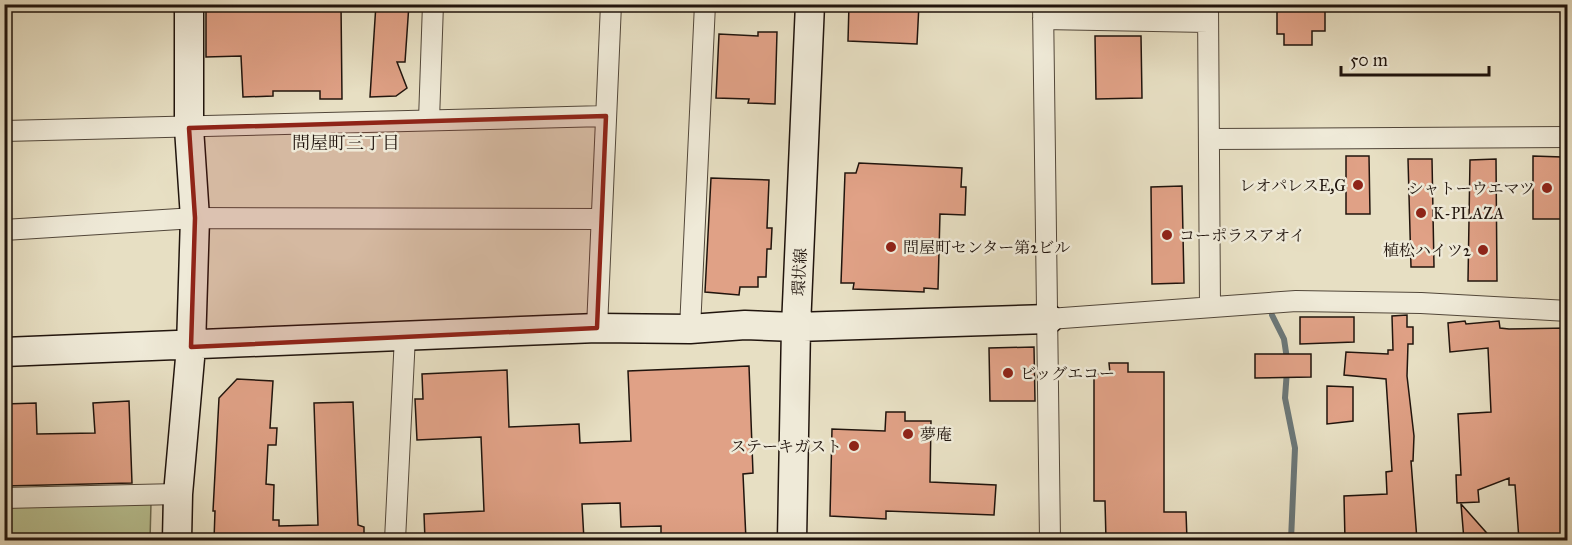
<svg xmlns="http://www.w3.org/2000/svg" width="1572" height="545" font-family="'IM FELL Great Primer','Noto Serif JP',serif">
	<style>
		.green { fill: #b8c192; stroke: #6c6a50; stroke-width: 1.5 }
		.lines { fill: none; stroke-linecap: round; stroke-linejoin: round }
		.stream { stroke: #6b7778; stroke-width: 6 }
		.building { fill: #e0a186; stroke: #20140d; stroke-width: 1.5 }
		.street-casing { stroke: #52473a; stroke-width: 22 }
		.secondary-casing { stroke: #20140d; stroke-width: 31 }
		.street { stroke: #efead8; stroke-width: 20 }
		.secondary { stroke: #efead8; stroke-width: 28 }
		.marked { fill: #8f2418; fill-opacity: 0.2; stroke: #8f2418; stroke-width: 4.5; stroke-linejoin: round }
		.poi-dot { fill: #8f2418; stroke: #efead8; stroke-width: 2 }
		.labels { text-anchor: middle; stroke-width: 5; stroke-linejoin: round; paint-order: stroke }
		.poi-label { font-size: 16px; fill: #20140d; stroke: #efead8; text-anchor: start }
		.street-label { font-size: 16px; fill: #20140d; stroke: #efead8 }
		.neighbourhood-label { font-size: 18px; fill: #20140d; stroke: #efead8 }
	</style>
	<rect width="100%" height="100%" fill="#e7dfc3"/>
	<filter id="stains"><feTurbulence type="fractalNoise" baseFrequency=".00333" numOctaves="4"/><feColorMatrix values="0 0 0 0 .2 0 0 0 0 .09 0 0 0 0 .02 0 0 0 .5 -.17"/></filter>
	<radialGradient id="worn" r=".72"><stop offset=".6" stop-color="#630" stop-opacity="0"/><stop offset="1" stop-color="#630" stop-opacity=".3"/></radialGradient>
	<path class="green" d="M151 503 150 540H5L4 506Z"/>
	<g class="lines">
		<path class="stream" d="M1272 315 1284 339 1287 359
			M1287 370 1285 398 1295 448 1291 540"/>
	</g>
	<path class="building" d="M206 4H341L342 99H320V91H273V96L243 97 241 56 206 57Z
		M376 4H409L405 62H397L407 88 396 96 370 97Z
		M849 4H919L917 44 848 41Z
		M1277 4 1325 7V31H1312V45H1284V34H1277Z
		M758 32H777L775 104 748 103 749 99 716 98 719 34 758 36Z
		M1095 36H1141L1142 98 1096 99Z
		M1346 156H1369L1370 214H1346Z
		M1533 156 1562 157V219H1533Z
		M1408 159H1432L1434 267H1411Z
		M1496 159 1497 281H1468L1470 160Z
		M859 163 962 168 961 187H966L965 215 940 214 938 289 924 288V292L853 289 854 283H841L845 173H856Z
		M711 178 769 180 767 228H772L771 249H767L766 277H758V287H740L739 295 705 292Z
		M1182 186 1184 283 1152 284 1151 187Z
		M1407 315V327H1413V344H1408L1407 376 1414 436 1413 461H1411L1417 540H1345L1344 496 1387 494 1386 472 1392 471 1386 379 1344 375 1346 352 1388 354V350H1393L1392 316Z
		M1300 317H1354V342L1300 344Z
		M1465 321 1466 324 1499 321 1500 328 1509 329 1568 328V540H1519L1515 485H1509V478L1478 490 1479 502 1457 503 1456 475H1461L1458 414 1491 412 1488 348 1450 352 1448 323Z
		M1034 347 1035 401H990L989 348Z
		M1255 354H1311V377L1255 378Z
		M1109 363H1128V372H1164V512H1186L1187 540H1106L1105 501H1094V374L1110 373Z
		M749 366 753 473 743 474 746 540H661V526L621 527 620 503 582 504 584 540H425L424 514 484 511 481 437 417 440 415 399H423L422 374 507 370 509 427 579 424 580 443 631 441 628 371Z
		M237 379 273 381 270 428H277L276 445H268L266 484 274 485 273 520H279V526L318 525 314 403 353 402 358 525 364 527V540H214L215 511H213L219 398Z
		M1327 386 1353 387V421L1327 424Z
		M129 401 132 483 4 486V404L36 403 37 434 95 433 93 403Z
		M886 412H905V421H931L930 482 996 485 994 515 886 511V519L830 516 832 429 885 431Z
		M1461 504 1493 540H1464Z"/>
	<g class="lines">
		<g class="street-casing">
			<path id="street" d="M1043 4 1050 540
				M1208 4 1210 307
				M1043 19 1208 22
				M429 120 433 4
				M4 131 606 116
				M1209 139 1568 137
				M4 230 195 218 600 219
				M1049 319 1296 301 1421 303 1568 311
				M597 328 611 4
				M690 329 705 4
				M4 498 178 494
				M395 540 405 336"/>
		</g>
		<g class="secondary-casing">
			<path id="secondary" d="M4 352 597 328 690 329 745 325 796 327 1049 319
				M177 540 178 494 191 347 195 218 189 128V4
				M792 540 796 327 810 4"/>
		</g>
		<use href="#street" class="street"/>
		<use href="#secondary" class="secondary"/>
	</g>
	<path class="marked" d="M606 116 597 328 191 347 195 218 189 128Z"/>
	<g class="poi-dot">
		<circle cx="1358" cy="185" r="6"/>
		<circle cx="1547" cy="188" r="6"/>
		<circle cx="1421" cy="213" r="6"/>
		<circle cx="1167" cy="235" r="6"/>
		<circle cx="891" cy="247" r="6"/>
		<circle cx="1483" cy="250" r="6"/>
		<circle cx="1008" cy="373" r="6"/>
		<circle cx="908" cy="434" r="6"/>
		<circle cx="854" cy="446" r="6"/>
	</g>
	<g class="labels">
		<g class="poi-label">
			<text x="1346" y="191" text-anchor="end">レオパレスE,G</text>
			<text x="1535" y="194" text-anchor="end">シャトーウエマツ</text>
			<text x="1433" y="219">K-PLAZA</text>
			<text x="1179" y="241">コーポラスアオイ</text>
			<text x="903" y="253">問屋町センター第2ビル</text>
			<text x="1471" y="256" text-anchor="end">植松ハイツ2</text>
			<text x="1020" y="379">ビッグエコー</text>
			<text x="920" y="440">夢庵</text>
			<text x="842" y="452" text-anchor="end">ステーキガスト</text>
		</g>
		<g class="street-label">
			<text transform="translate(799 272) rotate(-87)" y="6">環状線</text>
		</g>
		<g class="neighbourhood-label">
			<text x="346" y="149">問屋町三丁目</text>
		</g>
	</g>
	<rect width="1572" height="545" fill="none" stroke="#e7dfc3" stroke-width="24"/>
	<rect x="6" y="6" width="1560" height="533" fill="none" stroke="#20140d" stroke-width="3"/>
	<rect x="12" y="12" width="1548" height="521" fill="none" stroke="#20140d" stroke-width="1.5"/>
	<path d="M1341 66v9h148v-9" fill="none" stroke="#20140d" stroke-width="3"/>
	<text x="1350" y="66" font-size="18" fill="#20140d" stroke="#efead8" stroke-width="4.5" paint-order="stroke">50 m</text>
	<rect width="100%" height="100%" filter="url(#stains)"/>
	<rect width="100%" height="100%" fill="url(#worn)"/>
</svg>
